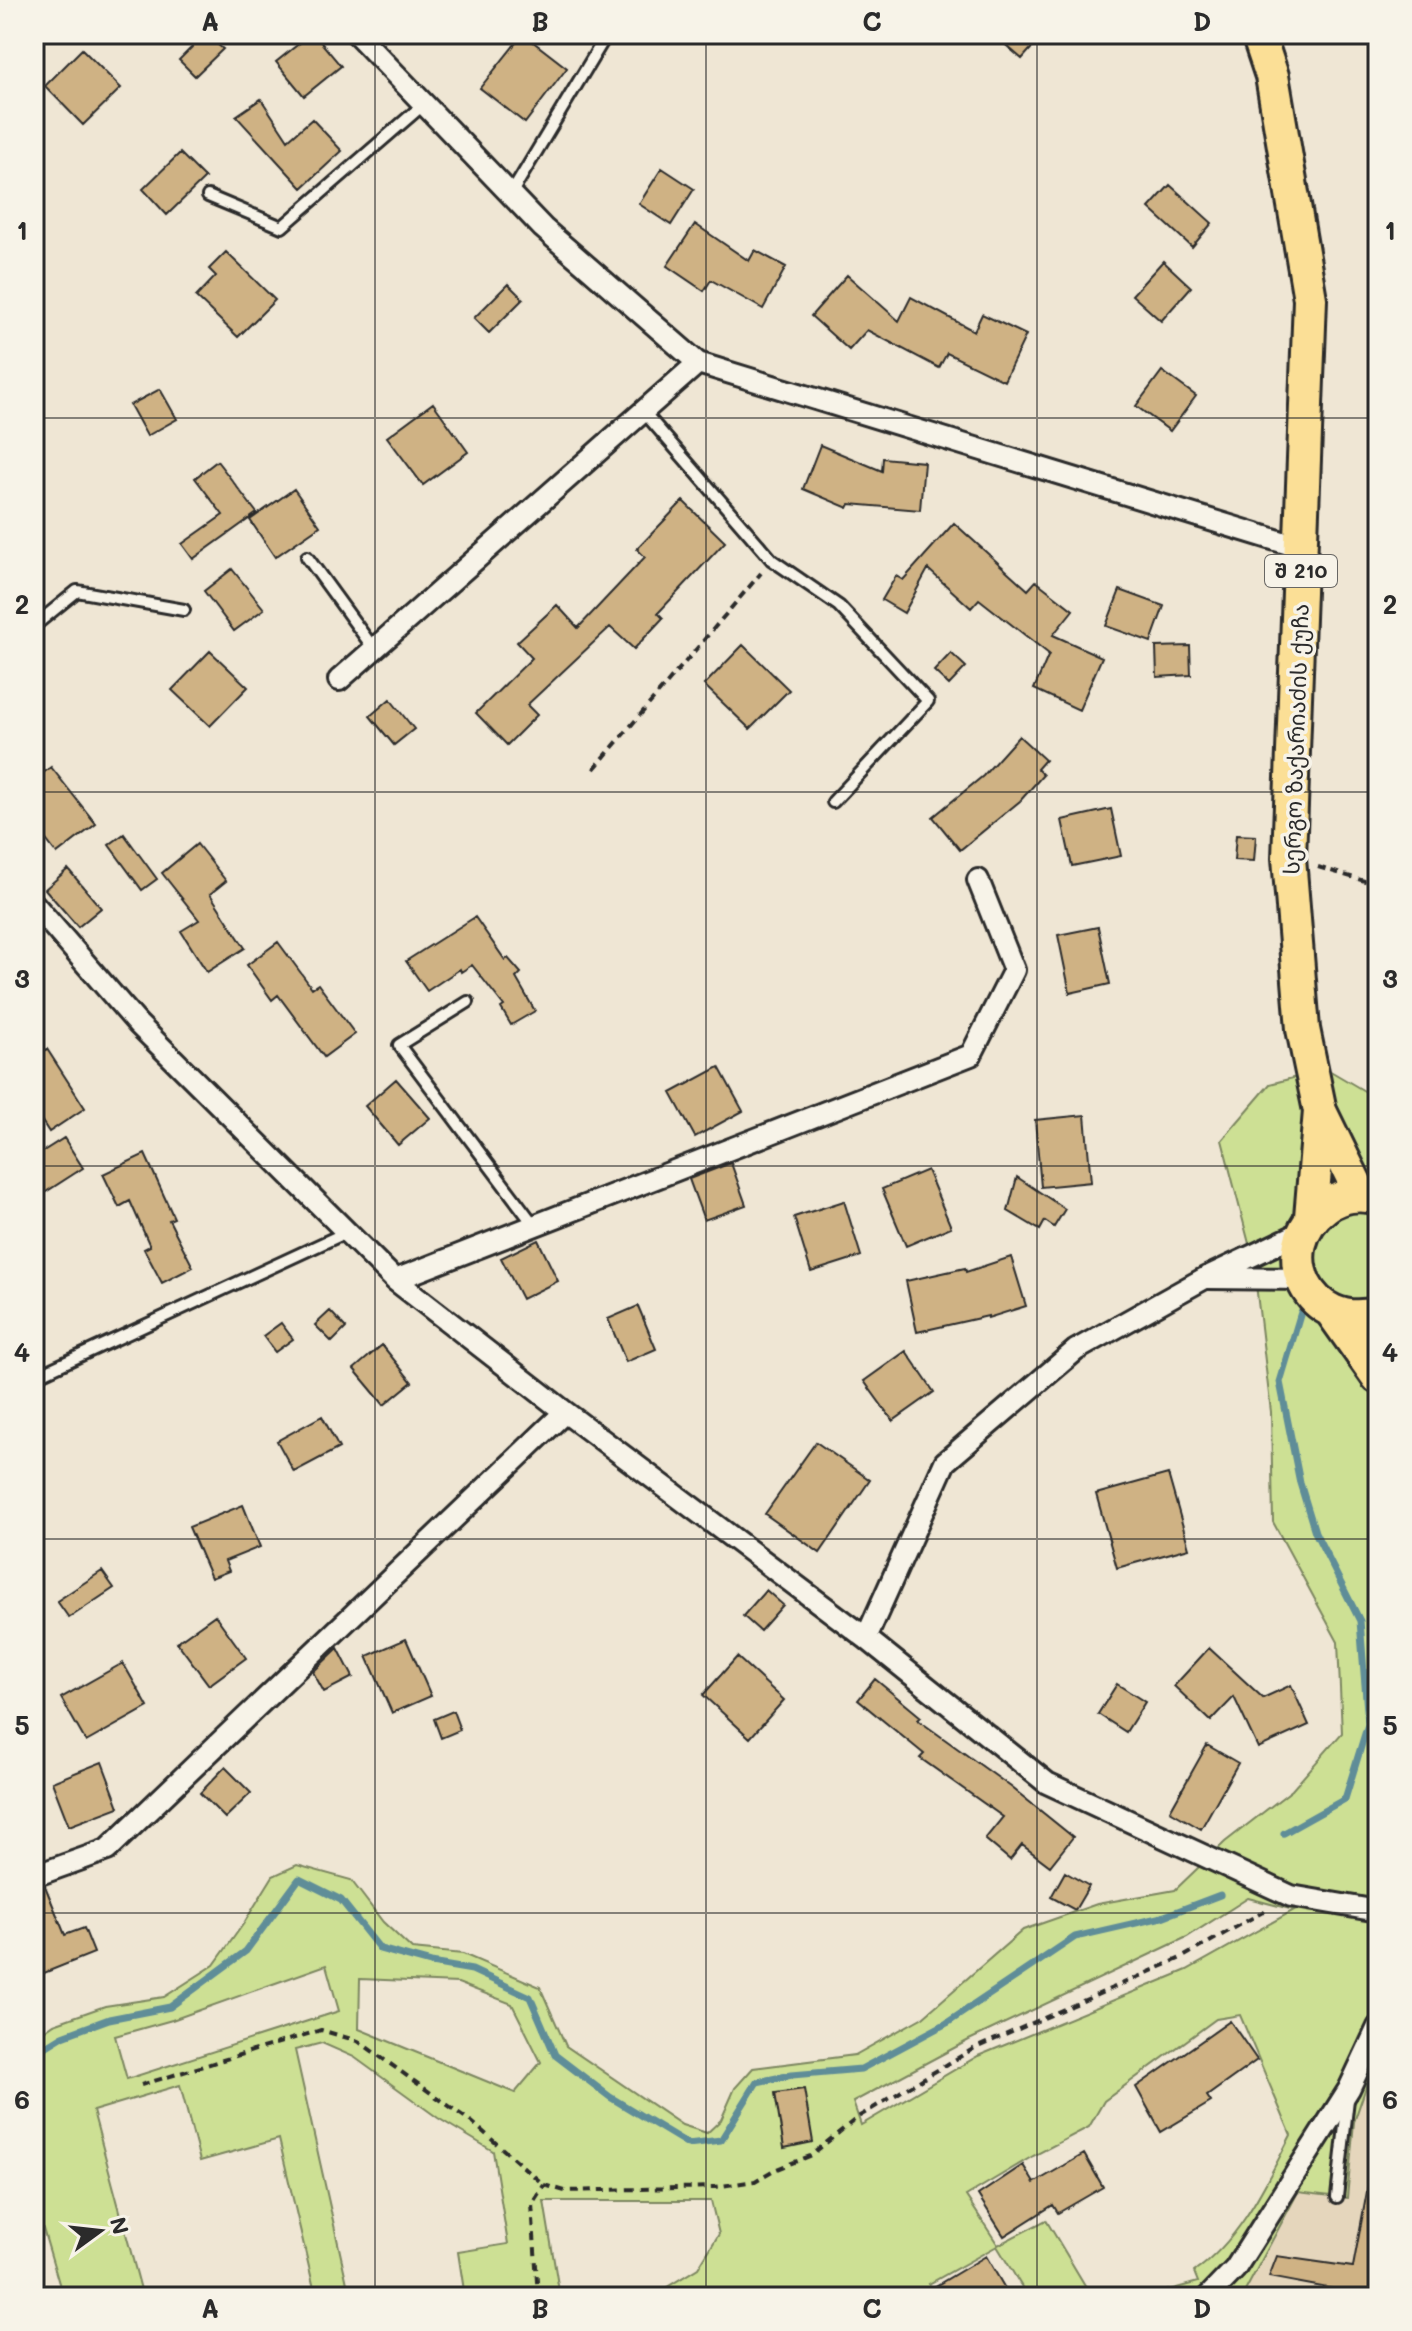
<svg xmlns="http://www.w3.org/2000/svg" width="1412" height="2331" font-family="Mali,'Noto Sans Georgian',sans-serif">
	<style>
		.built { fill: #e5d6bc }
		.green { fill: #cde094; stroke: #7c8660; stroke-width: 2; fill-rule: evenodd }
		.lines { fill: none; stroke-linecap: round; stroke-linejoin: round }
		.stream { stroke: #5f8d98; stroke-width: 7 }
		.building { fill: #cfb284; stroke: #2b2b2b; stroke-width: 2 }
		.lane-casing { stroke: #2b2b2b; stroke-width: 16 }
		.street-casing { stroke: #2b2b2b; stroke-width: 26 }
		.primary-casing { stroke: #2b2b2b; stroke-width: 38 }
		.path { stroke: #2b2b2b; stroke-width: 4; stroke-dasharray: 8 6; stroke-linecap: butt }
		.lane { stroke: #f7f3e8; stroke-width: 10 }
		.street { stroke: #f7f3e8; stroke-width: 20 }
		.primary { stroke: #fbdf96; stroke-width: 32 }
		.grid { fill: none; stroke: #2b2b2b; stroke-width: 2; stroke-opacity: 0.55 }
		.labels { text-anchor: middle; stroke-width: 7; stroke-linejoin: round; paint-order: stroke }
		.shield { fill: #f7f3e8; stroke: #686764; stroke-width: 2 }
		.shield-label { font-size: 20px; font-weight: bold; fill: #2b2b2b }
		.street-label { font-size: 22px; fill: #2b2b2b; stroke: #f7f3e8 }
		.neatline { fill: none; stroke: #2b2b2b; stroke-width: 3 }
		.grid-label { font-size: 26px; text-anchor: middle; font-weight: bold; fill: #2b2b2b }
	</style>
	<rect width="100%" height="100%" fill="#efe6d4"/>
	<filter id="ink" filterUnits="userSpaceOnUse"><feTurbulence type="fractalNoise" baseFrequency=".0125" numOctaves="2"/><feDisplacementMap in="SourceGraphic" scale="16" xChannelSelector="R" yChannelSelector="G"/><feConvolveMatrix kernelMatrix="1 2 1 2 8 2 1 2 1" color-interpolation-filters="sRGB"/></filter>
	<g filter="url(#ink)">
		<path class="built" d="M1378 2052V2297H1242L1298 2192 1347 2197 1354 2122Z"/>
		<path class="green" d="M1327 1069 1378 1099V2052L1354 2122 1347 2198 1298 2192 1242 2297H1145L1198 2282 1194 2272C1241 2239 1265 2185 1291 2135L1240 2015 1216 2019 1104 2101 1089 2127 1033 2156 966 2196 998 2245 1046 2220 1092 2297H1028L997 2246 929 2284 936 2297H651L698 2268 719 2234 711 2201H544L560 2297H465L458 2252 508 2244 493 2151 438 2118 354 2057 322 2043 295 2050 350 2297H316L279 2139 200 2161 180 2085 93 2111 143 2297H63L34 2198V2038L54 2024 105 2006 164 1997 214 1965 244 1923 273 1876 297 1865 351 1880 383 1922 412 1949 463 1954 540 1987 566 2046 682 2125 707 2133 721 2120 735 2088 753 2068 855 2055 923 2017 1023 1930 1097 1904 1175 1890 1225 1842 1292 1790 1342 1733 1338 1642 1273 1522 1271 1412 1253 1259 1222 1140 1270 1084ZM1248 1898 1294 1910 1187 1970 978 2056 861 2125 853 2102 969 2040 1187 1937ZM326 1965 339 2011 127 2079 115 2036 172 2020ZM360 1979 458 1983 512 2004 541 2062 515 2093 359 2029Z"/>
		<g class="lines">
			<path class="stream" d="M1284 1833 1345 1799 1368 1724 1360 1621 1315 1532 1300 1483 1280 1382 1301 1312
				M34 2054 63 2036 109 2019 170 2007 246 1951 299 1879 341 1900 380 1949 431 1963 472 1970 530 1997 555 2055 610 2097 688 2144 721 2140 757 2082 792 2075 861 2069 947 2023 1075 1937 1162 1917 1220 1895"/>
		</g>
		<path class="building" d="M205 34 223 49 195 76 179 60Z
			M311 34H314L341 66 304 96 276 62Z
			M523 34 567 68 525 123 480 88Z
			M993 34H1044L1022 59Z
			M82 49 121 88 83 125 45 86Z
			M261 99 288 140 312 119 342 151 302 188 236 116Z
			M180 153 205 178 167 215 143 189Z
			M662 168 694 189 671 225 639 204Z
			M1170 185 1212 223 1192 247 1149 208Z
			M695 224 749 261 755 250 786 267 763 309 711 280 704 291 667 266Z
			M226 252 275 300 238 337 196 297 216 276 209 269Z
			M1163 261 1191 287 1161 321 1132 295Z
			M847 275 899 321 911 297 974 331 982 314 1026 335 1004 381 947 353 939 368 867 330 849 350 811 316Z
			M508 284 523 299 489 333 474 318Z
			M1162 371 1196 396 1170 431 1136 406Z
			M160 389 177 419 147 436 130 405Z
			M433 403 468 452 423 485 387 437Z
			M820 445 882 471 883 458 924 462 920 510 850 504 848 508 803 489Z
			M217 461 257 513 193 559 182 544 223 515 195 478Z
			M294 489 320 526 275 557 250 520Z
			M683 501 725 542 658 613 663 618 634 649 610 627 527 705 537 715 507 745 476 713 532 658 517 642 557 605 578 628 645 557 637 549Z
			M954 523 1028 590 1036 581 1073 610 1053 635 1102 657 1079 710 1034 689 1049 654 979 599 971 608 928 569 904 613 882 600 896 576 903 580Z
			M232 569 264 609 234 631 204 591Z
			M1120 590 1164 606 1151 642 1106 626Z
			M743 645 789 690 750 729 704 685Z
			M1190 646 1191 675 1157 677 1156 647Z
			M210 651 248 687 210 726 172 690Z
			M951 653 966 667 949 685 934 671Z
			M390 699 414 729 394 745 370 716Z
			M1019 736 1045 760 1037 769 1043 775 1020 801 960 850 933 817 983 776Z
			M51 767 96 824 57 854 34 824V780Z
			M1111 809 1121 856 1072 866 1062 820Z
			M124 834 157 879 142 890 109 845Z
			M1236 835 1256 836 1254 861 1234 860Z
			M197 844 226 881 210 894 245 948 207 972 181 931 199 920 162 873Z
			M68 869 101 908 78 927 45 889Z
			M475 917 505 960 508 958 521 973 516 978 535 1011 511 1025 501 1008 504 1006 472 965 461 972 460 969 427 991 406 961Z
			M1098 927 1110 984 1070 993 1058 935Z
			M278 942 312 988 318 984 355 1034 324 1057 278 995 272 1000 247 965Z
			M47 1049 85 1108 49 1132 34 1109V1057Z
			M719 1067 743 1111 695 1137 671 1093Z
			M396 1079 430 1118 398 1145 365 1106Z
			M1085 1115 1091 1182 1041 1187 1035 1120Z
			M64 1138 83 1168 41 1195 34 1184V1157Z
			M145 1154 174 1218 169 1220 193 1267 162 1283 144 1249 150 1246 130 1201 119 1207 103 1174Z
			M731 1163 746 1205 704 1220 689 1179Z
			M927 1170 951 1227 906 1246 882 1189Z
			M1017 1177 1065 1209 1054 1227 1045 1221 1040 1230 1008 1211Z
			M844 1201 861 1256 811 1272 794 1217Z
			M538 1240 558 1281 522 1299 501 1258Z
			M1011 1257 1026 1306 988 1318V1316L917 1332 906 1281 965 1268 966 1272Z
			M638 1306 656 1349 626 1362 608 1319Z
			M330 1311 346 1328 332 1342 315 1325Z
			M281 1323 293 1339 275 1352 263 1336Z
			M382 1345 412 1382 384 1405 354 1369Z
			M906 1351 934 1392 893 1421 864 1381Z
			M322 1416 339 1448 294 1472 277 1441Z
			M816 1442 870 1480 820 1553 765 1514Z
			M1168 1474 1189 1548 1117 1568 1096 1494Z
			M243 1505 260 1547 225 1561 229 1571 211 1578 189 1527Z
			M102 1571 114 1588 69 1618 57 1601Z
			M766 1590 783 1605 760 1631 743 1616Z
			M215 1615 246 1658 209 1685 177 1642Z
			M406 1639 431 1696 392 1713 367 1656Z
			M338 1648 353 1677 324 1692 313 1672Z
			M1209 1648 1263 1698 1291 1685 1309 1725 1258 1748 1234 1697 1211 1721 1174 1686Z
			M737 1657 784 1700 750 1738 703 1695Z
			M123 1663 148 1707 86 1742 61 1698Z
			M875 1679 921 1717 918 1720 1011 1787 1073 1837 1050 1866 1022 1845 1010 1860 985 1839 1003 1817 920 1758 924 1754 858 1700Z
			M1117 1684 1145 1702 1126 1732 1098 1714Z
			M453 1711 460 1730 441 1738 434 1719Z
			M1207 1745 1238 1763 1201 1829 1170 1811Z
			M102 1762 119 1807 69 1826 52 1782Z
			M225 1767 251 1793 225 1818 200 1793Z
			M1065 1872 1089 1886 1075 1910 1051 1897Z
			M45 1886 65 1935 84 1928 94 1953 34 1977V1889Z
			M1230 2021 1257 2060 1207 2096 1211 2102 1161 2132 1136 2087Z
			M804 2089 813 2142 784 2148 775 2093Z
			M1084 2154 1103 2187 1058 2213 1053 2205 1004 2236 978 2195 1023 2165 1034 2183Z
			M1368 2186 1378 2187V2297H1348L1349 2292 1269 2277 1277 2256 1353 2267Z
			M986 2256 1010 2297H917Z"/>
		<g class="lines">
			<g class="lane-casing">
				<path id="lane" d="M511 194 607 34
					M208 196 282 227 424 104
					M643 411 772 560 839 606 928 701 833 802
					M307 557 374 649
					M34 626 77 591 184 610
					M468 1002 399 1045 534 1225
					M34 1377 345 1233
					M1337 2197 1348 2099"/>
			</g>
			<g class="street-casing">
				<path id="street" d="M357 34 543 228 698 363 1302 548
					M339 680 698 363
					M34 904 138 1024 395 1280 565 1412 866 1638 1047 1783 1291 1896 1378 1911
					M1209 1278 1302 1279
					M395 1280 971 1055 1014 970 978 880
					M866 1638 945 1462 1076 1350 1205 1278 1302 1232
					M34 1876 107 1850 565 1412
					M1208 2297 1235 2269 1349 2089 1378 2027"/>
			</g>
			<g class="primary-casing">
				<path id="primary" d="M1258 34 1272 76 1310 299 1289 858 1303 1029 1320 1111 1361 1195
					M1378 1198C1360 1193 1340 1195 1325 1207 1268 1250 1310 1334 1378 1313
					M1311 1217 1320 1111
					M1332 1312 1378 1377"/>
			</g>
			<path class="path" d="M594 769 761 573
				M1318 867 1378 885
				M141 2085 321 2030 358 2041 473 2123 544 2185 565 2191 715 2187 755 2181 774 2170 810 2156 858 2117 973 2049 1181 1958 1268 1909
				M538 2297 532 2204 544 2185"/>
			<use href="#lane" class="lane"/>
			<use href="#street" class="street"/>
			<use href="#primary" class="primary"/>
		</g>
	</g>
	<path class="grid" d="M375 34V2297M706 34V2297M1037 34V2297M34 418H1378M34 792H1378M34 1166H1378M34 1539H1378M34 1913H1378"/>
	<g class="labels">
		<rect class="shield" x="1265" y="555" width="72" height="32" rx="6"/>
		<g class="shield-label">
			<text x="1301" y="578">შ 210</text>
		</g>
		<g class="street-label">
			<text transform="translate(1296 739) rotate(-88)" y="8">სერგო ზაქარიაძის ქუჩა</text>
		</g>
	</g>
	<rect width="1412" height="2331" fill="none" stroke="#f7f3e8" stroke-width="88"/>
	<g transform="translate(100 2231) rotate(75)" stroke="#f7f3e8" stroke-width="6" paint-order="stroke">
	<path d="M0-6L14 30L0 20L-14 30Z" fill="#2b2b2b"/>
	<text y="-12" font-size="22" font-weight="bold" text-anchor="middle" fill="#2b2b2b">N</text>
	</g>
	<rect x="44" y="44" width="1324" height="2243" class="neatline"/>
	<g class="grid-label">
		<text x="210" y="31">A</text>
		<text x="540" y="31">B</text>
		<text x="872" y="31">C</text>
		<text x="1202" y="31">D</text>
		<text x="22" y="240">1</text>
		<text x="1390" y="240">1</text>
		<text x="22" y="614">2</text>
		<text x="1390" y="614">2</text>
		<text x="22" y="988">3</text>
		<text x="1390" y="988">3</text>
		<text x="22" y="1362">4</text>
		<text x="1390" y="1362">4</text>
		<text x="22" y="1735">5</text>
		<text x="1390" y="1735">5</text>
		<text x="22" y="2109">6</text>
		<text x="1390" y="2109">6</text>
		<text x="210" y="2318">A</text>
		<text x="540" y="2318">B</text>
		<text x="872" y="2318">C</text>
		<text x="1202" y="2318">D</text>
	</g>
</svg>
